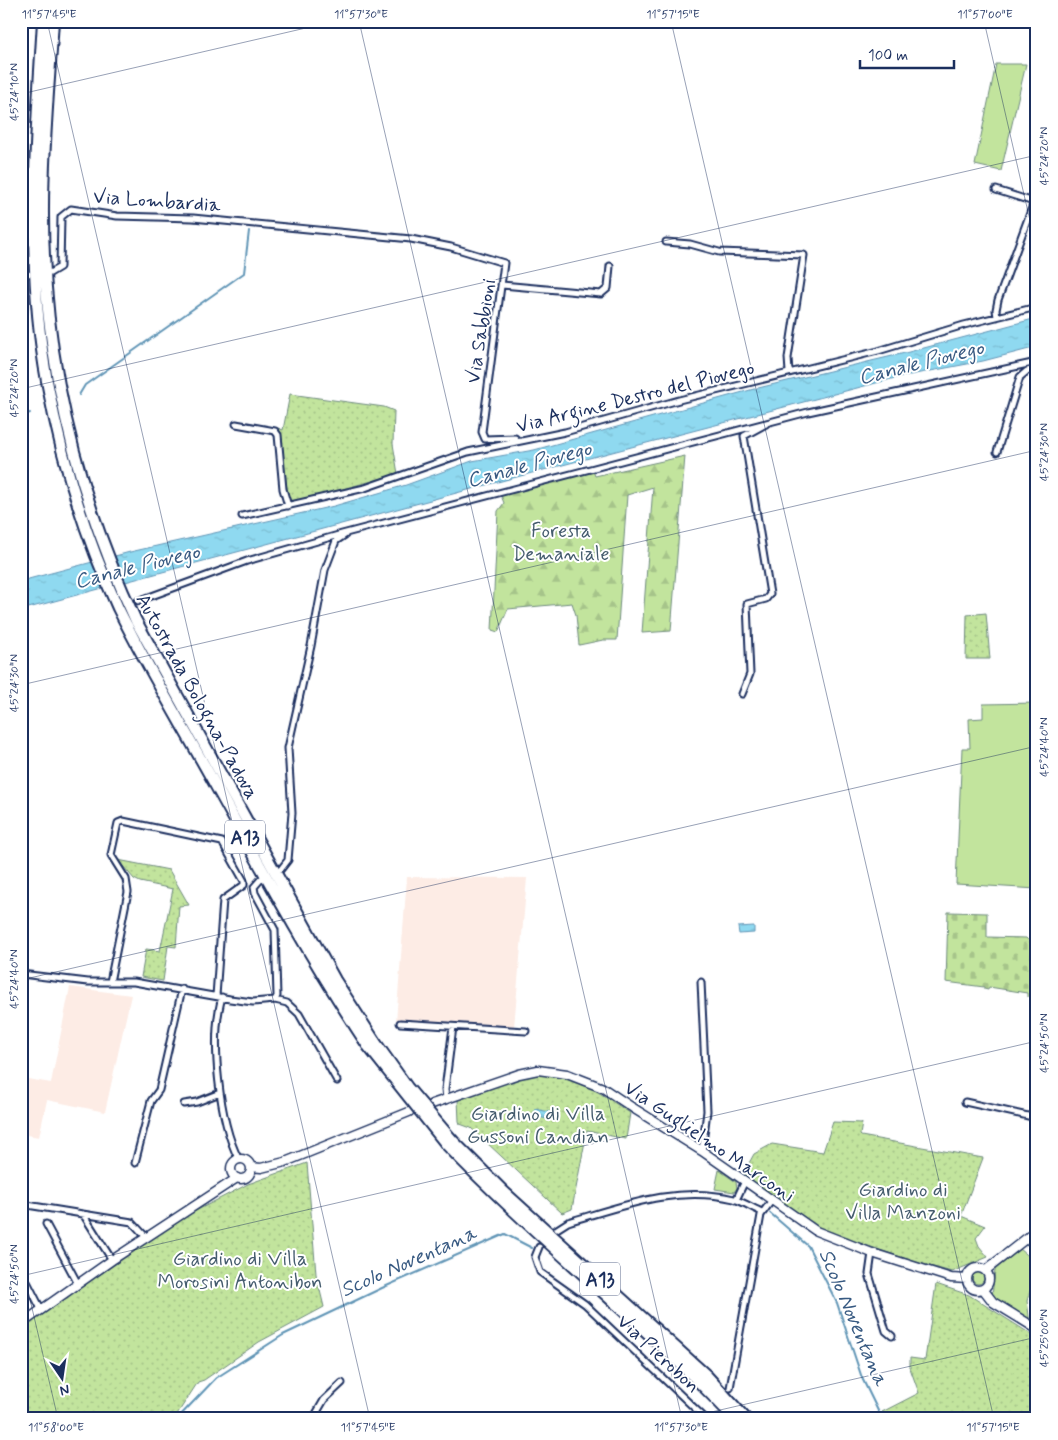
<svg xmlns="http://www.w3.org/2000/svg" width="1058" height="1440" font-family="Mynerve,sans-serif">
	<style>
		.built { fill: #fdece5 }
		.grass { fill: #c2e49d; stroke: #6e8a7e }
		.forest { fill: url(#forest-firs); stroke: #6e8a7e }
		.cemetery { fill: url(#cemetery-stones); stroke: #6e8a7e }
		.park { fill: url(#park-dots); stroke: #6e8a7e }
		.water { fill: url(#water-ripples); stroke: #6195b6 }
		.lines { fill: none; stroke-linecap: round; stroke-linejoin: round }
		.stream { stroke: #6195b6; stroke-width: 2 }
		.street-casing { stroke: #1b2f5e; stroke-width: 9 }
		.secondary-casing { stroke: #1b2f5e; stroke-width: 11 }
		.highway-casing { stroke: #1b2f5e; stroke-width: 14 }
		.street { stroke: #fff; stroke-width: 5 }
		.secondary { stroke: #fff; stroke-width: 8 }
		.highway { stroke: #fff; stroke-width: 10 }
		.highway-bridge-casing { stroke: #1b2f5e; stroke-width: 14; stroke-linecap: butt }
		.highway-bridge { stroke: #fff; stroke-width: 10 }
		.ticks { fill: none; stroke: #1b2f5e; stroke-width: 1; stroke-opacity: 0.45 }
		.labels { text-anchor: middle; stroke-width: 4; stroke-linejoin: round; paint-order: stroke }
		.shield { fill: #fff; stroke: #5f6d8e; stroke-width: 1 }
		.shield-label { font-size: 19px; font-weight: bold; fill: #1b2f5e }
		.street-label { font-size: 20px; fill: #1b2f5e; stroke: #fff }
		.park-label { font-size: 20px; fill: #455c6e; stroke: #fff }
		.water-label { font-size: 21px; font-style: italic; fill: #385a82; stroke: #fff }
		.neatline { fill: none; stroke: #1b2f5e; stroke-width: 2 }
		.ticks-label { font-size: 12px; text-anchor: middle; fill: #1b2f5e }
	</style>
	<defs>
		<pattern id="forest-firs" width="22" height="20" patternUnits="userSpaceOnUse" patternTransform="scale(1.25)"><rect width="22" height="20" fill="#c2e49d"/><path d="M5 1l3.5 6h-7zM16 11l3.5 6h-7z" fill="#a6c48a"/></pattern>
		<pattern id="cemetery-stones" width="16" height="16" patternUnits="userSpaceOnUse" patternTransform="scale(1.25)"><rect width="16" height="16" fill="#c2e49d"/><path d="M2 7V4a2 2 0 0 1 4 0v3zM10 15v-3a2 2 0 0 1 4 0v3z" fill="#a6c48a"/></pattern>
		<pattern id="park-dots" width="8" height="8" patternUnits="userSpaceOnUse" patternTransform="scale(1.25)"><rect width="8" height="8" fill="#c2e49d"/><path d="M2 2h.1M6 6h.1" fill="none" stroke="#a6c48a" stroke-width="1.8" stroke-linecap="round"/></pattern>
		<pattern id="water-ripples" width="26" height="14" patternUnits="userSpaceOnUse" patternTransform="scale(1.25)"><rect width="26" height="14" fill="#8fd9f0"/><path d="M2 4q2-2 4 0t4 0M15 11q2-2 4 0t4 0" fill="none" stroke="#7bbbd0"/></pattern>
	</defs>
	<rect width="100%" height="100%" fill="#fff"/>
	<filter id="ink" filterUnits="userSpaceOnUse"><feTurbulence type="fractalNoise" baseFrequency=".02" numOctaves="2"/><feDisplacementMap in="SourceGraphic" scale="10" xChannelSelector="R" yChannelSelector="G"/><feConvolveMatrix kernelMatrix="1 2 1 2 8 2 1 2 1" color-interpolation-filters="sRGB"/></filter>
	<g filter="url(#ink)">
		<path class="built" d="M407 877 527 878 514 1027 396 1022Z
			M70 987 131 995 105 1112 47 1100 39 1137 21 1134 22 1078 51 1083Z"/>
		<path class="grass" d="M996 64H1026L1001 171 975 165Z
			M1037 703V889L956 884 962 748H970L969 719 983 718V704Z
			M719 1170 736 1182 737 1188 734 1192 715 1189Z
			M1020 1249 1037 1263V1280L1030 1291 1027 1301 1030 1322 999 1302 992 1295 995 1270Z
			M972 1278a6 6 0 1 1 12 0a6 6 0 1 1-12 0Z"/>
		<path class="forest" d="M685 456 671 631 642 633 653 487 627 495 617 640H603L579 645 576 615 572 603 508 609 498 632 492 630 498 511 504 503 500 493 592 468 595 476Z"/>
		<path class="cemetery" d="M948 912 987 913V937L1026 938 1032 944 1031 958 1037 957V997L1027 996V993L989 987 988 990 984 989V987L946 982Z"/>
		<path class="park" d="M290 394 384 407 394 411 393 444 398 474 294 502 289 498C283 475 286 451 278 428L283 430Z
			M986 613 990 659H966L967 615Z
			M118 860 169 870 189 905 179 906 176 947 168 946 163 981 141 977 146 949 160 951 173 889 140 882 134 879Z
			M549 1074C587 1081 599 1093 630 1113L626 1139 587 1131 572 1209 562 1213 471 1128 460 1124 459 1121 458 1100C486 1086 518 1075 549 1074Z
			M833 1122 862 1123 860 1135 861 1136 983 1158 961 1216 985 1226 976 1238 979 1246 988 1257 952 1272 915 1262 822 1230 743 1174 754 1154 772 1144 823 1152Z
			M307 1163 316 1274 324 1307 259 1342 204 1380 198 1382 174 1419H21V1334L29 1323 186 1216 248 1184Z
			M936 1284 969 1295 1037 1338V1419H885L882 1412 919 1393 910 1368V1358L925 1360Z"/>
		<path class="water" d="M1037 318V347L983 361 899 377 490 484 21 610V581L130 552 334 506 406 485 472 461 534 450 754 389 905 353Z
			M754 926V933L739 934 738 927Z
			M535 1109 550 1112 548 1119 533 1116Z"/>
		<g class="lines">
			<path class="stream" d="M79 395 85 385 244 273 249 231
				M21 416 30 413
				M770 1213 808 1246 837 1303 862 1378 882 1419
				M177 1419 216 1378 283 1335 382 1288 505 1234 532 1248"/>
			<g class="street-casing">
				<path id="street" d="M21 60 24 72 21 90
					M996 190 1034 202 998 300 996 310 997 317
					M666 242 690 244 719 252 804 255 788 358 789 372
					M50 273 60 267 61 217 71 209 117 216 193 218 411 239 451 247 504 263 482 432 485 439 515 438 518 441
					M21 274H28
					M502 285 601 294 608 288 610 266
					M236 424 275 431 278 435 283 489 288 506
					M997 452 1020 377 1027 371 1037 369
					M242 516 365 488 468 452 565 432 679 400 878 351 964 325 1037 307
					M138 601 247 561 342 534 808 412 1037 362
					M742 694 750 674 747 604 766 599 770 594 744 436 766 424
					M281 869 288 860 292 813 288 748 311 646 325 570 336 541 345 535
					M261 879 254 887 255 893 275 930 277 996 275 1000
					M21 974 88 982H134L230 999 253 1002 275 1000 287 1003 299 1014 337 1081
					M110 982 128 892 126 879 111 855 118 823 123 821 222 842 244 881V885L223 900 216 996
					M701 982 707 1111 702 1151
					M222 997C210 1039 219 1121 239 1160
					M400 1023 526 1031
					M446 1099 445 1089 453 1027
					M965 1102 1037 1118
					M184 1104 197 1102 220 1093
					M135 1163 151 1101 159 1090 182 989
					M736 1200 745 1181
					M21 1204 132 1222 146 1237
					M83 1214 112 1260
					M46 1224 78 1284
					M557 1229 568 1222C623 1206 676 1185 734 1199 743 1202 753 1208 762 1212
					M539 1247 535 1257 540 1272 585 1304 706 1419
					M872 1253 869 1274 886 1331 892 1336
					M21 1270 41 1309
					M730 1388 761 1215 772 1200
					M313 1419 324 1400 342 1383"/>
			</g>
			<g class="secondary-casing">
				<path id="secondary" d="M432 1104 519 1074 538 1070 567 1074 603 1088 633 1108 702 1151 816 1231 872 1253 951 1278 967 1279
					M231 1169a10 10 0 1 1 20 0a10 10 0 1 1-20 0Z
					M251 1167 261 1168 285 1162 409 1112
					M967 1279a11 11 0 1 1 22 0a11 11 0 1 1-22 0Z
					M986 1270 1037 1230
					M983 1289 993 1302 1037 1329
					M21 1324 112 1260 237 1178"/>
			</g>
			<g class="highway-casing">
				<path id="highway" d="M43 21C36 141 25 262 47 381 61 458 85 536 118 608 148 669 184 728 217 788 265 875 313 963 368 1046
					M53 21C49 83 43 145 43 207 42 351 75 491 136 621L335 980 375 1042
					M453 1141 504 1192 707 1376 746 1419
					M446 1144C538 1240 644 1322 735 1419"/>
			</g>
			<use href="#street" class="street"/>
			<use href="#secondary" class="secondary"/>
			<use href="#highway" class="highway"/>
			<g class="highway-bridge-casing">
				<path id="highway-bridge" d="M375 1042 407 1087 453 1141
					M368 1046 446 1144"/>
			</g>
			<use href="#highway-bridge" class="highway-bridge"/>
		</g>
	</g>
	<path class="ticks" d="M47 21 370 1419M359 21 682 1419M671 21 994 1419M984 21 1037 251M21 94 336 21M21 389 1037 155M21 685 1037 450M21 980 1037 746M21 1261 58 1419M21 1276 1037 1041M681 1419 1037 1337"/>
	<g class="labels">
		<g class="shield">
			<rect x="225" y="820.5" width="40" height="33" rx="4"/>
			<rect x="580" y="1262.5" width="40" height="33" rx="4"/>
		</g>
		<g class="shield-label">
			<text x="245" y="844">A13</text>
			<text x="600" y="1286">A13</text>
		</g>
		<g class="street-label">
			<text transform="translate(157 200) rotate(4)" y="7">Via Lombardia</text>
			<text transform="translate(480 331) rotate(-81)" y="7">Via Sabbioni</text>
			<text transform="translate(635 396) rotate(-14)" y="7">Via Argine Destro del Piovego</text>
			<text transform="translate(198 696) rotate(61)" y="7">Autostrada Bologna-Padova</text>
			<text transform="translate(710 1141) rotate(34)" y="7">Via Guglielmo Marconi</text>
			<text transform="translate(659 1353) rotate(43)" y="7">Via Pierobon</text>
		</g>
		<g class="park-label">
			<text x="561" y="537">Foresta<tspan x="561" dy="23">Demaniale</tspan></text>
			<text x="538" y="1120">Giardino di Villa<tspan x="538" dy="23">Gussoni Candian</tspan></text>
			<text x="903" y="1196">Giardino di<tspan x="903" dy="23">Villa Manzoni</tspan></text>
			<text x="240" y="1265">Giardino di Villa<tspan x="240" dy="23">Morosini Antonibon</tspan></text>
		</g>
		<g class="water-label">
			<text transform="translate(921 362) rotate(-14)" y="7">Canale Piovego</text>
			<text transform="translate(529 464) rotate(-15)" y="7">Canale Piovego</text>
			<text transform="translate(137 566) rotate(-14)" y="7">Canale Piovego</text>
			<text transform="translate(408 1261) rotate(-24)" y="7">Scolo Noventana</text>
			<text transform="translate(854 1317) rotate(67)" y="7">Scolo Noventana</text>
		</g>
	</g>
	<rect width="1058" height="1440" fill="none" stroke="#fff" stroke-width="55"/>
	<g transform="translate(62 1378) rotate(167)" stroke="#ffffff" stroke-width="4" paint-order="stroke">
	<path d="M0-4L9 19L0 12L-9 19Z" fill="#1b2f5e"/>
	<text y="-8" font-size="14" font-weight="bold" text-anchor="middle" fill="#1b2f5e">N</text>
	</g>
	<path d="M860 60v8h94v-8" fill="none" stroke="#1b2f5e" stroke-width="2.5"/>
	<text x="868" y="60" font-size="15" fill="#1b2f5e" stroke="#ffffff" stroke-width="4" paint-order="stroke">100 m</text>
	<rect x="28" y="28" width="1002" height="1384" class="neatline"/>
	<g class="ticks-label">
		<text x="49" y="18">11°57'45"E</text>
		<text x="361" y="18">11°57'30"E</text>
		<text x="673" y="18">11°57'15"E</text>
		<text x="985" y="18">11°57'00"E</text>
		<text transform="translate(14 92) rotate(-90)" y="4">45°24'10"N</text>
		<text transform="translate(1044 156) rotate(-90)" y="4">45°24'20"N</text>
		<text transform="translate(14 388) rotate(-90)" y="4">45°24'20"N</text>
		<text transform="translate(1044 452) rotate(-90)" y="4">45°24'30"N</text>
		<text transform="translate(14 683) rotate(-90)" y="4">45°24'30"N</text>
		<text transform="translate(1044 747) rotate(-90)" y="4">45°24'40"N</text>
		<text transform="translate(14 979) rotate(-90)" y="4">45°24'40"N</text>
		<text transform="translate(1044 1043) rotate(-90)" y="4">45°24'50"N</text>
		<text transform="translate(14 1274) rotate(-90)" y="4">45°24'50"N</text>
		<text transform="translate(1044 1338) rotate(-90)" y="4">45°25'00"N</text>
		<text x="56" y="1431">11°58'00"E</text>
		<text x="368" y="1431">11°57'45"E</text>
		<text x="681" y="1431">11°57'30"E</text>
		<text x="993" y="1431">11°57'15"E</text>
	</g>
</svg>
